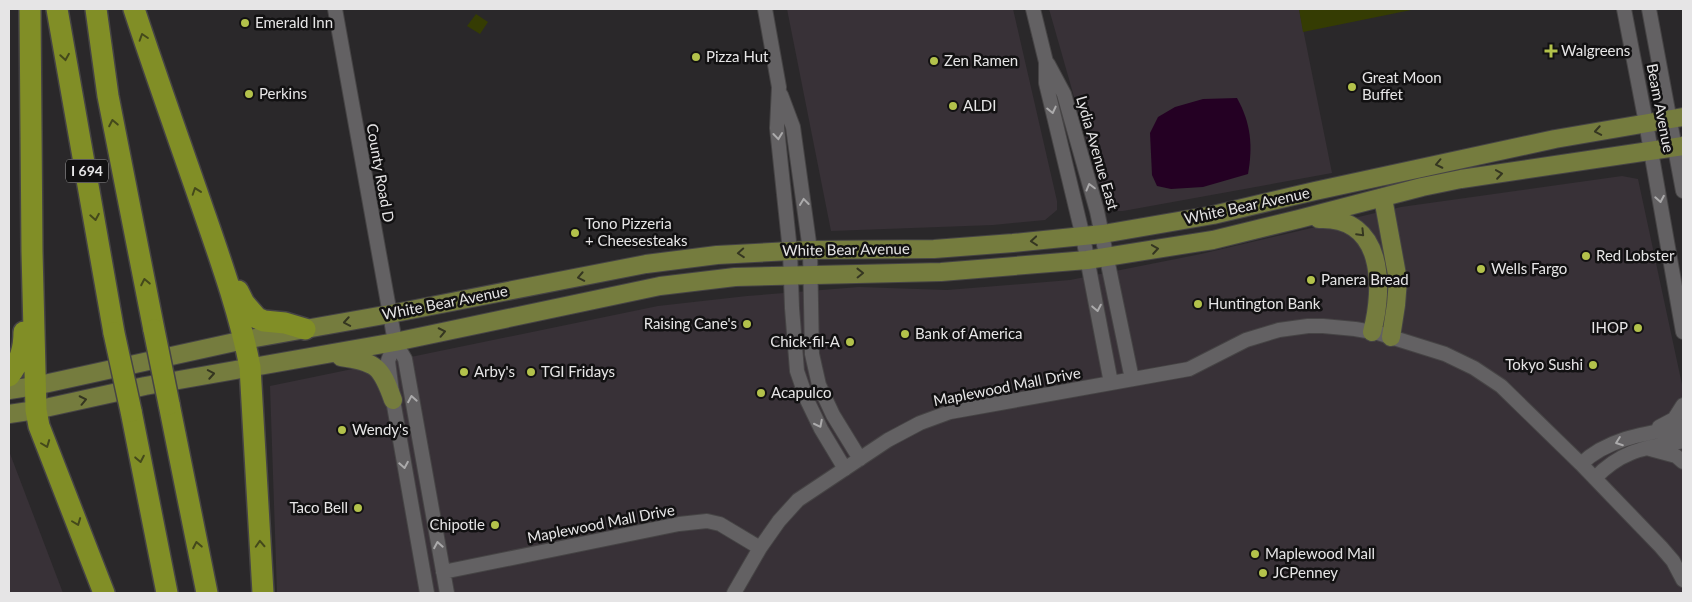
<svg xmlns="http://www.w3.org/2000/svg" width="1692" height="602" font-family="Lato,sans-serif">
	<style>
		.built { fill: #383137 }
		.green { fill: #353c03 }
		.water { fill: #240023 }
		.lines { fill: none; stroke-linecap: round; stroke-linejoin: round }
		.minor-casing { stroke: #464445; stroke-width: 16 }
		.major-casing { stroke: #464445; stroke-width: 20 }
		.highway-casing { stroke: #464445; stroke-width: 24 }
		.minor { stroke: #636163; stroke-width: 14 }
		.major { stroke: #757c3e; stroke-width: 18 }
		.highway { stroke: #818e26; stroke-width: 21 }
		.highway-bridge-casing { stroke: #464445; stroke-width: 24; stroke-linecap: butt }
		.highway-bridge { stroke: #818e26; stroke-width: 21 }
		.oneway { stroke: #44491b }
		.oneway2 { stroke: #abaaab }
		.oneway3 { stroke: #353621 }
		.poi-dot { fill: #b3c24b; stroke: #121112; stroke-width: 2 }
		.labels { text-anchor: middle; stroke-width: 5; stroke-linejoin: round; paint-order: stroke }
		.shield { fill: #121112; stroke: #a6a5a6; stroke-width: 1 }
		.shield-label { font-size: 14px; font-weight: bold; fill: #e6e5e6 }
		.poi-label { font-size: 15px; fill: #e6e5e6; stroke: #121112; text-anchor: start }
		.street-label { font-size: 15px; fill: #e6e5e6; stroke: #121112 }
	</style>
	<rect width="100%" height="100%" fill="#2a282a"/>
	<path class="built" d="M787 9H1013L1057 201V210L1045 220 993 225 831 231Z
		M1049 9H1299L1332 173 1123 211H1116L1110 207 1104 202Z
		M1622 176 1638 179 1683 389V593H277L270 386 658 306 747 296 859 287 947 290 1070 280 1201 254 1401 207Z
		M9 451 63 593H9Z"/>
	<path class="green" d="M1299 9H1416L1303 32Z
		M476 14 488 22 480 34 467 26Z"/>
	<path class="water" d="M1237 98C1251 123 1253 146 1248 174L1203 187 1171 189 1157 186 1152 175 1150 133 1158 117 1175 107 1203 99Z"/>
	<g class="lines">
		<g class="minor-casing">
			<path id="minor" d="M335 9 395 342 405 359 447 593
				M765 9 779 87 777 128 790 251 792 308 797 371 807 400 821 429 845 469
				M1033 9 1046 62V83L1083 237 1111 383
				M1624 9 1646 123 1683 332
				M1649 9 1683 191
				M1048 64 1064 94 1097 211 1132 379
				M781 95 793 127 810 250 812 354 819 385 833 415 860 459
				M395 342 388 361 393 400 427 593
				M1659 427 1674 419 1683 405
				M1650 449 1676 456 1683 462
				M1581 464C1608 438 1647 433 1683 427
				M1595 478C1623 449 1646 448 1683 441
				M443 572 679 524 707 521 720 524 760 548
				M734 593 760 548 779 521 798 500 888 440 920 423 950 412 1189 369 1246 340 1279 330 1308 326H1323L1355 329 1378 333 1445 354 1474 368 1501 386 1581 464 1661 547 1673 561 1683 580"/>
		</g>
		<g class="major-casing">
			<path id="major" d="M1383 198 1398 280 1396 305 1391 337
				M1319 219C1384 216 1384 287 1372 332
				M341 357C376 362 381 366 393 400
				M9 390 35 386 244 340 390 314 646 264 717 255 810 250 934 249 1013 243 1103 234 1213 215 1315 191 1555 139 1683 117
				M9 414 36 410 145 386 395 342 660 286 735 277 941 272 1087 260 1213 240 1299 219 1422 187 1461 179 1683 146"/>
		</g>
		<g class="highway-casing">
			<path id="highway" d="M30 9 32 252 36 410 39 426 104 593
				M57 9 114 333
				M96 9 108 96 154 330
				M134 9C157 79 182 148 206 218 223 267 240 316 250 367L263 593
				M238 291 244 303 257 318 264 321 285 323 305 329
				M9 376C20 362 24 349 24 332
				M169 404 207 593
				M131 411 167 593"/>
		</g>
		<use href="#minor" class="minor"/>
		<use href="#major" class="major"/>
		<use href="#highway" class="highway"/>
		<g class="highway-bridge-casing">
			<path id="highway-bridge" d="M154 330 169 404
				M114 333 131 411"/>
		</g>
		<use href="#highway-bridge" class="highway-bridge"/>
	</g>
	<defs><path id="oneway-chevron" d="M-2-3.5L2.5 0L-2 3.5" fill="none" stroke-width="1.6" stroke-linecap="round" stroke-linejoin="round" transform="scale(1.25)"/></defs>
	<g class="oneway">
		<use href="#oneway-chevron" transform="translate(143 37) rotate(-108)"/>
		<use href="#oneway-chevron" transform="translate(65 57) rotate(81)"/>
		<use href="#oneway-chevron" transform="translate(113 123) rotate(-101)"/>
		<use href="#oneway-chevron" transform="translate(196 191) rotate(-109)"/>
		<use href="#oneway-chevron" transform="translate(95 217) rotate(80)"/>
		<use href="#oneway-chevron" transform="translate(145 282) rotate(-101)"/>
		<use href="#oneway-chevron" transform="translate(46 444) rotate(69)"/>
		<use href="#oneway-chevron" transform="translate(140 459) rotate(79)"/>
		<use href="#oneway-chevron" transform="translate(77 522) rotate(69)"/>
		<use href="#oneway-chevron" transform="translate(260 544) rotate(-93)"/>
		<use href="#oneway-chevron" transform="translate(197 545) rotate(-101)"/>
	</g>
	<g class="oneway2">
		<use href="#oneway-chevron" transform="translate(1052 110) rotate(77)"/>
		<use href="#oneway-chevron" transform="translate(778 136) rotate(84)"/>
		<use href="#oneway-chevron" transform="translate(1090 187) rotate(-105)"/>
		<use href="#oneway-chevron" transform="translate(1660 199) rotate(80)"/>
		<use href="#oneway-chevron" transform="translate(804 202) rotate(-97)"/>
		<use href="#oneway-chevron" transform="translate(1097 308) rotate(79)"/>
		<use href="#oneway-chevron" transform="translate(412 399) rotate(-100)"/>
		<use href="#oneway-chevron" transform="translate(819 424) rotate(63)"/>
		<use href="#oneway-chevron" transform="translate(1619 442) rotate(160)"/>
		<use href="#oneway-chevron" transform="translate(404 465) rotate(80)"/>
		<use href="#oneway-chevron" transform="translate(438 545) rotate(-100)"/>
	</g>
	<g class="oneway3">
		<use href="#oneway-chevron" transform="translate(1598 131) rotate(170)"/>
		<use href="#oneway-chevron" transform="translate(1439 164) rotate(168)"/>
		<use href="#oneway-chevron" transform="translate(1499 174) rotate(-8)"/>
		<use href="#oneway-chevron" transform="translate(1361 233) rotate(46)"/>
		<use href="#oneway-chevron" transform="translate(1034 241) rotate(175)"/>
		<use href="#oneway-chevron" transform="translate(1155 249) rotate(-9)"/>
		<use href="#oneway-chevron" transform="translate(741 253) rotate(176)"/>
		<use href="#oneway-chevron" transform="translate(860 273) rotate(-1)"/>
		<use href="#oneway-chevron" transform="translate(581 277) rotate(169)"/>
		<use href="#oneway-chevron" transform="translate(347 322) rotate(170)"/>
		<use href="#oneway-chevron" transform="translate(442 332) rotate(-12)"/>
		<use href="#oneway-chevron" transform="translate(211 374) rotate(-10)"/>
		<use href="#oneway-chevron" transform="translate(83 400) rotate(-12)"/>
	</g>
	<g class="poi-dot">
		<circle cx="245" cy="23" r="5"/>
		<path d="M1548.5 43.5h5v5h5v5h-5v5h-5v-5h-5v-5h5z"/>
		<circle cx="696" cy="57" r="5"/>
		<circle cx="934" cy="61" r="5"/>
		<circle cx="1352" cy="87" r="5"/>
		<circle cx="249" cy="94" r="5"/>
		<circle cx="953" cy="106" r="5"/>
		<circle cx="575" cy="233" r="5"/>
		<circle cx="1586" cy="256" r="5"/>
		<circle cx="1481" cy="269" r="5"/>
		<circle cx="1311" cy="280" r="5"/>
		<circle cx="1198" cy="304" r="5"/>
		<circle cx="747" cy="324" r="5"/>
		<circle cx="1638" cy="328" r="5"/>
		<circle cx="905" cy="334" r="5"/>
		<circle cx="850" cy="342" r="5"/>
		<circle cx="1593" cy="365" r="5"/>
		<circle cx="464" cy="372" r="5"/>
		<circle cx="531" cy="372" r="5"/>
		<circle cx="761" cy="393" r="5"/>
		<circle cx="342" cy="430" r="5"/>
		<circle cx="358" cy="508" r="5"/>
		<circle cx="495" cy="525" r="5"/>
		<circle cx="1255" cy="554" r="5"/>
		<circle cx="1263" cy="573" r="5"/>
	</g>
	<g class="labels">
		<rect class="shield" x="66" y="159.5" width="42" height="23" rx="4"/>
		<g class="shield-label">
			<text x="87" y="176">I 694</text>
		</g>
		<g class="poi-label">
			<text x="255" y="28">Emerald Inn</text>
			<text x="1561" y="56">Walgreens</text>
			<text x="706" y="62">Pizza Hut</text>
			<text x="944" y="66">Zen Ramen</text>
			<text x="1362" y="83">Great Moon<tspan x="1362" dy="17">Buffet</tspan></text>
			<text x="259" y="99">Perkins</text>
			<text x="963" y="111">ALDI</text>
			<text x="585" y="229">Tono Pizzeria<tspan x="585" dy="17">+ Cheesesteaks</tspan></text>
			<text x="1596" y="261">Red Lobster</text>
			<text x="1491" y="274">Wells Fargo</text>
			<text x="1321" y="285">Panera Bread</text>
			<text x="1208" y="309">Huntington Bank</text>
			<text x="737" y="329" text-anchor="end">Raising Cane's</text>
			<text x="1628" y="333" text-anchor="end">IHOP</text>
			<text x="915" y="339">Bank of America</text>
			<text x="840" y="347" text-anchor="end">Chick-fil-A</text>
			<text x="1583" y="370" text-anchor="end">Tokyo Sushi</text>
			<text x="474" y="377">Arby's</text>
			<text x="541" y="377">TGI Fridays</text>
			<text x="771" y="398">Acapulco</text>
			<text x="352" y="435">Wendy's</text>
			<text x="348" y="513" text-anchor="end">Taco Bell</text>
			<text x="485" y="530" text-anchor="end">Chipotle</text>
			<text x="1265" y="559">Maplewood Mall</text>
			<text x="1273" y="578">JCPenney</text>
		</g>
		<g class="street-label">
			<text transform="translate(1660 108) rotate(79)" y="5">Beam Avenue</text>
			<text transform="translate(1097 153) rotate(74)" y="5">Lydia Avenue East</text>
			<text transform="translate(380 173) rotate(80)" y="5">County Road D</text>
			<text transform="translate(1247 206) rotate(-12)" y="5">White Bear Avenue</text>
			<text transform="translate(846 250) rotate(-1)" y="5">White Bear Avenue</text>
			<text transform="translate(445 303) rotate(-11)" y="5">White Bear Avenue</text>
			<text transform="translate(1007 387) rotate(-11)" y="5">Maplewood Mall Drive</text>
			<text transform="translate(601 524) rotate(-11)" y="5">Maplewood Mall Drive</text>
		</g>
	</g>
	<rect width="1692" height="602" fill="none" stroke="#e6e5e6" stroke-width="20"/>
</svg>
